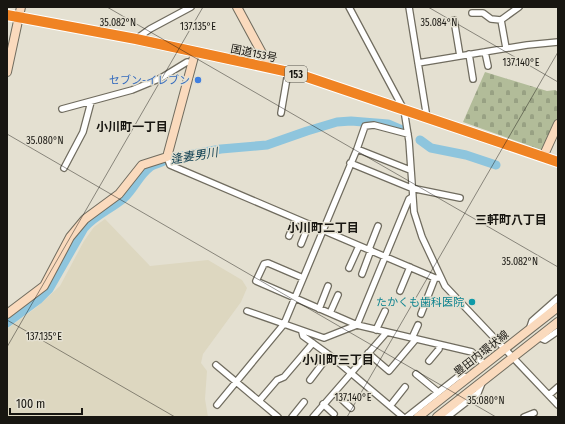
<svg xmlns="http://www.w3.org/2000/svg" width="565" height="424" font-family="'Fira Sans Condensed','Noto Sans JP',sans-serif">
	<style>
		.built { fill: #ddd7c0 }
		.cemetery { fill: url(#cemetery-stones) }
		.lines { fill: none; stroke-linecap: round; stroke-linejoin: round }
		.river { stroke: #8ec5dd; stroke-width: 9 }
		.street-casing { stroke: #706c5f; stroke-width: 8 }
		.secondary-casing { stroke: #706c5f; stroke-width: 10 }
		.highway-casing { stroke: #fff; stroke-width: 12 }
		.street { stroke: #fff; stroke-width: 5.5 }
		.secondary { stroke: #fadabd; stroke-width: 8 }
		.highway { stroke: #f08323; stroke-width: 10 }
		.ticks { fill: none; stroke: #181611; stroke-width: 1; stroke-opacity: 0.45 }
		.shop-dot { fill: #3f7fe0; stroke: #e4e0d1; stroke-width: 1.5 }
		.culture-dot { fill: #0f9aa8; stroke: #e4e0d1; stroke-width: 1.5 }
		.labels { text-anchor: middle; stroke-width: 3; stroke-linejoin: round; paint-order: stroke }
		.shield { fill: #e4e0d1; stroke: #55534b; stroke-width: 1 }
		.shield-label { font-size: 10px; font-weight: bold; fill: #181611 }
		.street-label { font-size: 11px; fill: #181611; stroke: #e4e0d1 }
		.shop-label { font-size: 11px; fill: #366cbe; stroke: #e4e0d1; text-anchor: end }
		.culture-label { font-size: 11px; fill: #0d838f; stroke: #e4e0d1; text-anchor: end }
		.neighbourhood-label { font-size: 12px; font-weight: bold; fill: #181611; stroke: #e4e0d1 }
		.water-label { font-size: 12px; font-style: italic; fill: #154455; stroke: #e4e0d1 }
		.ticks-label { font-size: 10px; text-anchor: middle; fill: #181611; stroke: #e4e0d1; stroke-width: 3; stroke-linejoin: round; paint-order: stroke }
	</style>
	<defs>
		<pattern id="cemetery-stones" width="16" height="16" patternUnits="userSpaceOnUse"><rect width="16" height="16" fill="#b2bc99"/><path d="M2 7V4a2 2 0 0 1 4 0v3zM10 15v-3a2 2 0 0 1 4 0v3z" fill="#98a183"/></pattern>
	</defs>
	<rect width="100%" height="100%" fill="#e4e0d1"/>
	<path class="built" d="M105 219 150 266 208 260 242 280 247 288 241 302 203 354 201 363 207 371 205 399 208 417H7V329L37 307 60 286 84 241 94 227Z"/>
	<path class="cemetery" d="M485 72 547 91 555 90 558 92V118L544 151 463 122Z"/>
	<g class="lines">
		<path class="river" d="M420 140 431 148 466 155 496 165
			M7 323 38 300 49 289 84 228C95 215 111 209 124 198 134 189 139 175 150 167 155 163 161 164 166 159L221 149 267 145 307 131 337 122 351 121 388 124 402 130"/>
		<g class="street-casing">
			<path id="street" d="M349 7 404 110 409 141 414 212 422 237 445 286 558 405
				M409 7 427 118
				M472 13H483L491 19 501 20 519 7
				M454 20 460 56
				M501 20 506 48
				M136 39 150 29 191 7
				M485 52 488 66
				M469 54 473 79
				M418 63 527 45 558 42
				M62 109 132 90 161 78 187 62 192 63
				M281 113 288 72
				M357 149 365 126 374 125 408 134
				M167 157 170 165 435 278H440
				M350 163 411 188 460 198
				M64 168 83 132 91 102
				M289 236 296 219
				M301 244 309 224
				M369 249 378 226
				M349 268 359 246
				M362 274 371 250
				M303 278 268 263 264 264 256 281 357 325 472 352 485 365
				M400 291 410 267
				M319 309 328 286
				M247 311 324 338 357 325 409 199 412 197
				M330 313 338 295
				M421 314 435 278
				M376 330 385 311
				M529 330 532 321 558 298
				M302 332 303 336 332 357 403 417
				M538 337 545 340 558 331
				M412 338 418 325
				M368 353 389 371 416 339
				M429 361 439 349V345
				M216 365 278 417
				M416 374 438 392
				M310 380 329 355
				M335 393 351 408
				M549 395 558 387
				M259 401 277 380 284 377 313 343
				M323 404 334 414
				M217 405 284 324 357 149 410 170
				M390 406 405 387
				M292 417 304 402
				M313 417 386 333
				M407 417 459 376 469 377
				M447 417 478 393 482 383
				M524 417 534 413"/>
		</g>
		<g class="secondary-casing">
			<path id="secondary" d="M237 7 270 68
				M7 72 21 7
				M543 157 558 124
				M7 314 44 286 70 237 85 219 119 194 142 165 167 157 195 53
				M418 417 558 307
				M437 417 558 322"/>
		</g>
		<g class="highway-casing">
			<path id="highway" d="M7 15 136 39 298 74 558 162"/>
		</g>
		<use href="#street" class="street"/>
		<use href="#secondary" class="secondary"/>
		<use href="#highway" class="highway"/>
	</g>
	<path class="ticks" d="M107 7 558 267M428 7 558 82M7 134 496 417M7 320 175 417M7 347 203 7M347 417 558 52"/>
	<circle class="shop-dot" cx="198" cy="80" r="4"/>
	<circle class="culture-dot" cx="472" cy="302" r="4"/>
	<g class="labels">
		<rect class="shield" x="285" y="66" width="22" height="16" rx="3"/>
		<g class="shield-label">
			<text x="296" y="78">153</text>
		</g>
		<g class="street-label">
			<text transform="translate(254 53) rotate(12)" y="4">国道153号</text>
			<text transform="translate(481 353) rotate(-38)" y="4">豊田内環状線</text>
		</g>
		<g class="shop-label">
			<text x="190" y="84">セブン-イレブン</text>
		</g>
		<g class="culture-label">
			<text x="464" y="306">たかくも歯科医院</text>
		</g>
		<g class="neighbourhood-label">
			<text x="132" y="131">小川町一丁目</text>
			<text x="511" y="224">三軒町八丁目</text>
			<text x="323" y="232">小川町二丁目</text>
			<text x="338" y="364">小川町三丁目</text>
		</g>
		<g class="water-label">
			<text transform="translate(194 156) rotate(-9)" y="4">逢妻男川</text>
		</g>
	</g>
	<g class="ticks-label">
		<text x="118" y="26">35.082°N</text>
		<text x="439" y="26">35.084°N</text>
		<text x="198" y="30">137.135°E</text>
		<text x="521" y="66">137.140°E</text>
		<text x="45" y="144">35.080°N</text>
		<text x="520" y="265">35.082°N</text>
		<text x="44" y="340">137.135°E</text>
		<text x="353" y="401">137.140°E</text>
		<text x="486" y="404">35.080°N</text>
	</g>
	<rect width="565" height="424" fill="none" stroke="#181611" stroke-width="16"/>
	<path d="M10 408v6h72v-6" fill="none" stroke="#181611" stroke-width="2"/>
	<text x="16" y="408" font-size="12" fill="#181611" stroke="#e4e0d1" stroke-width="3" paint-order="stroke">100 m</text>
</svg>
